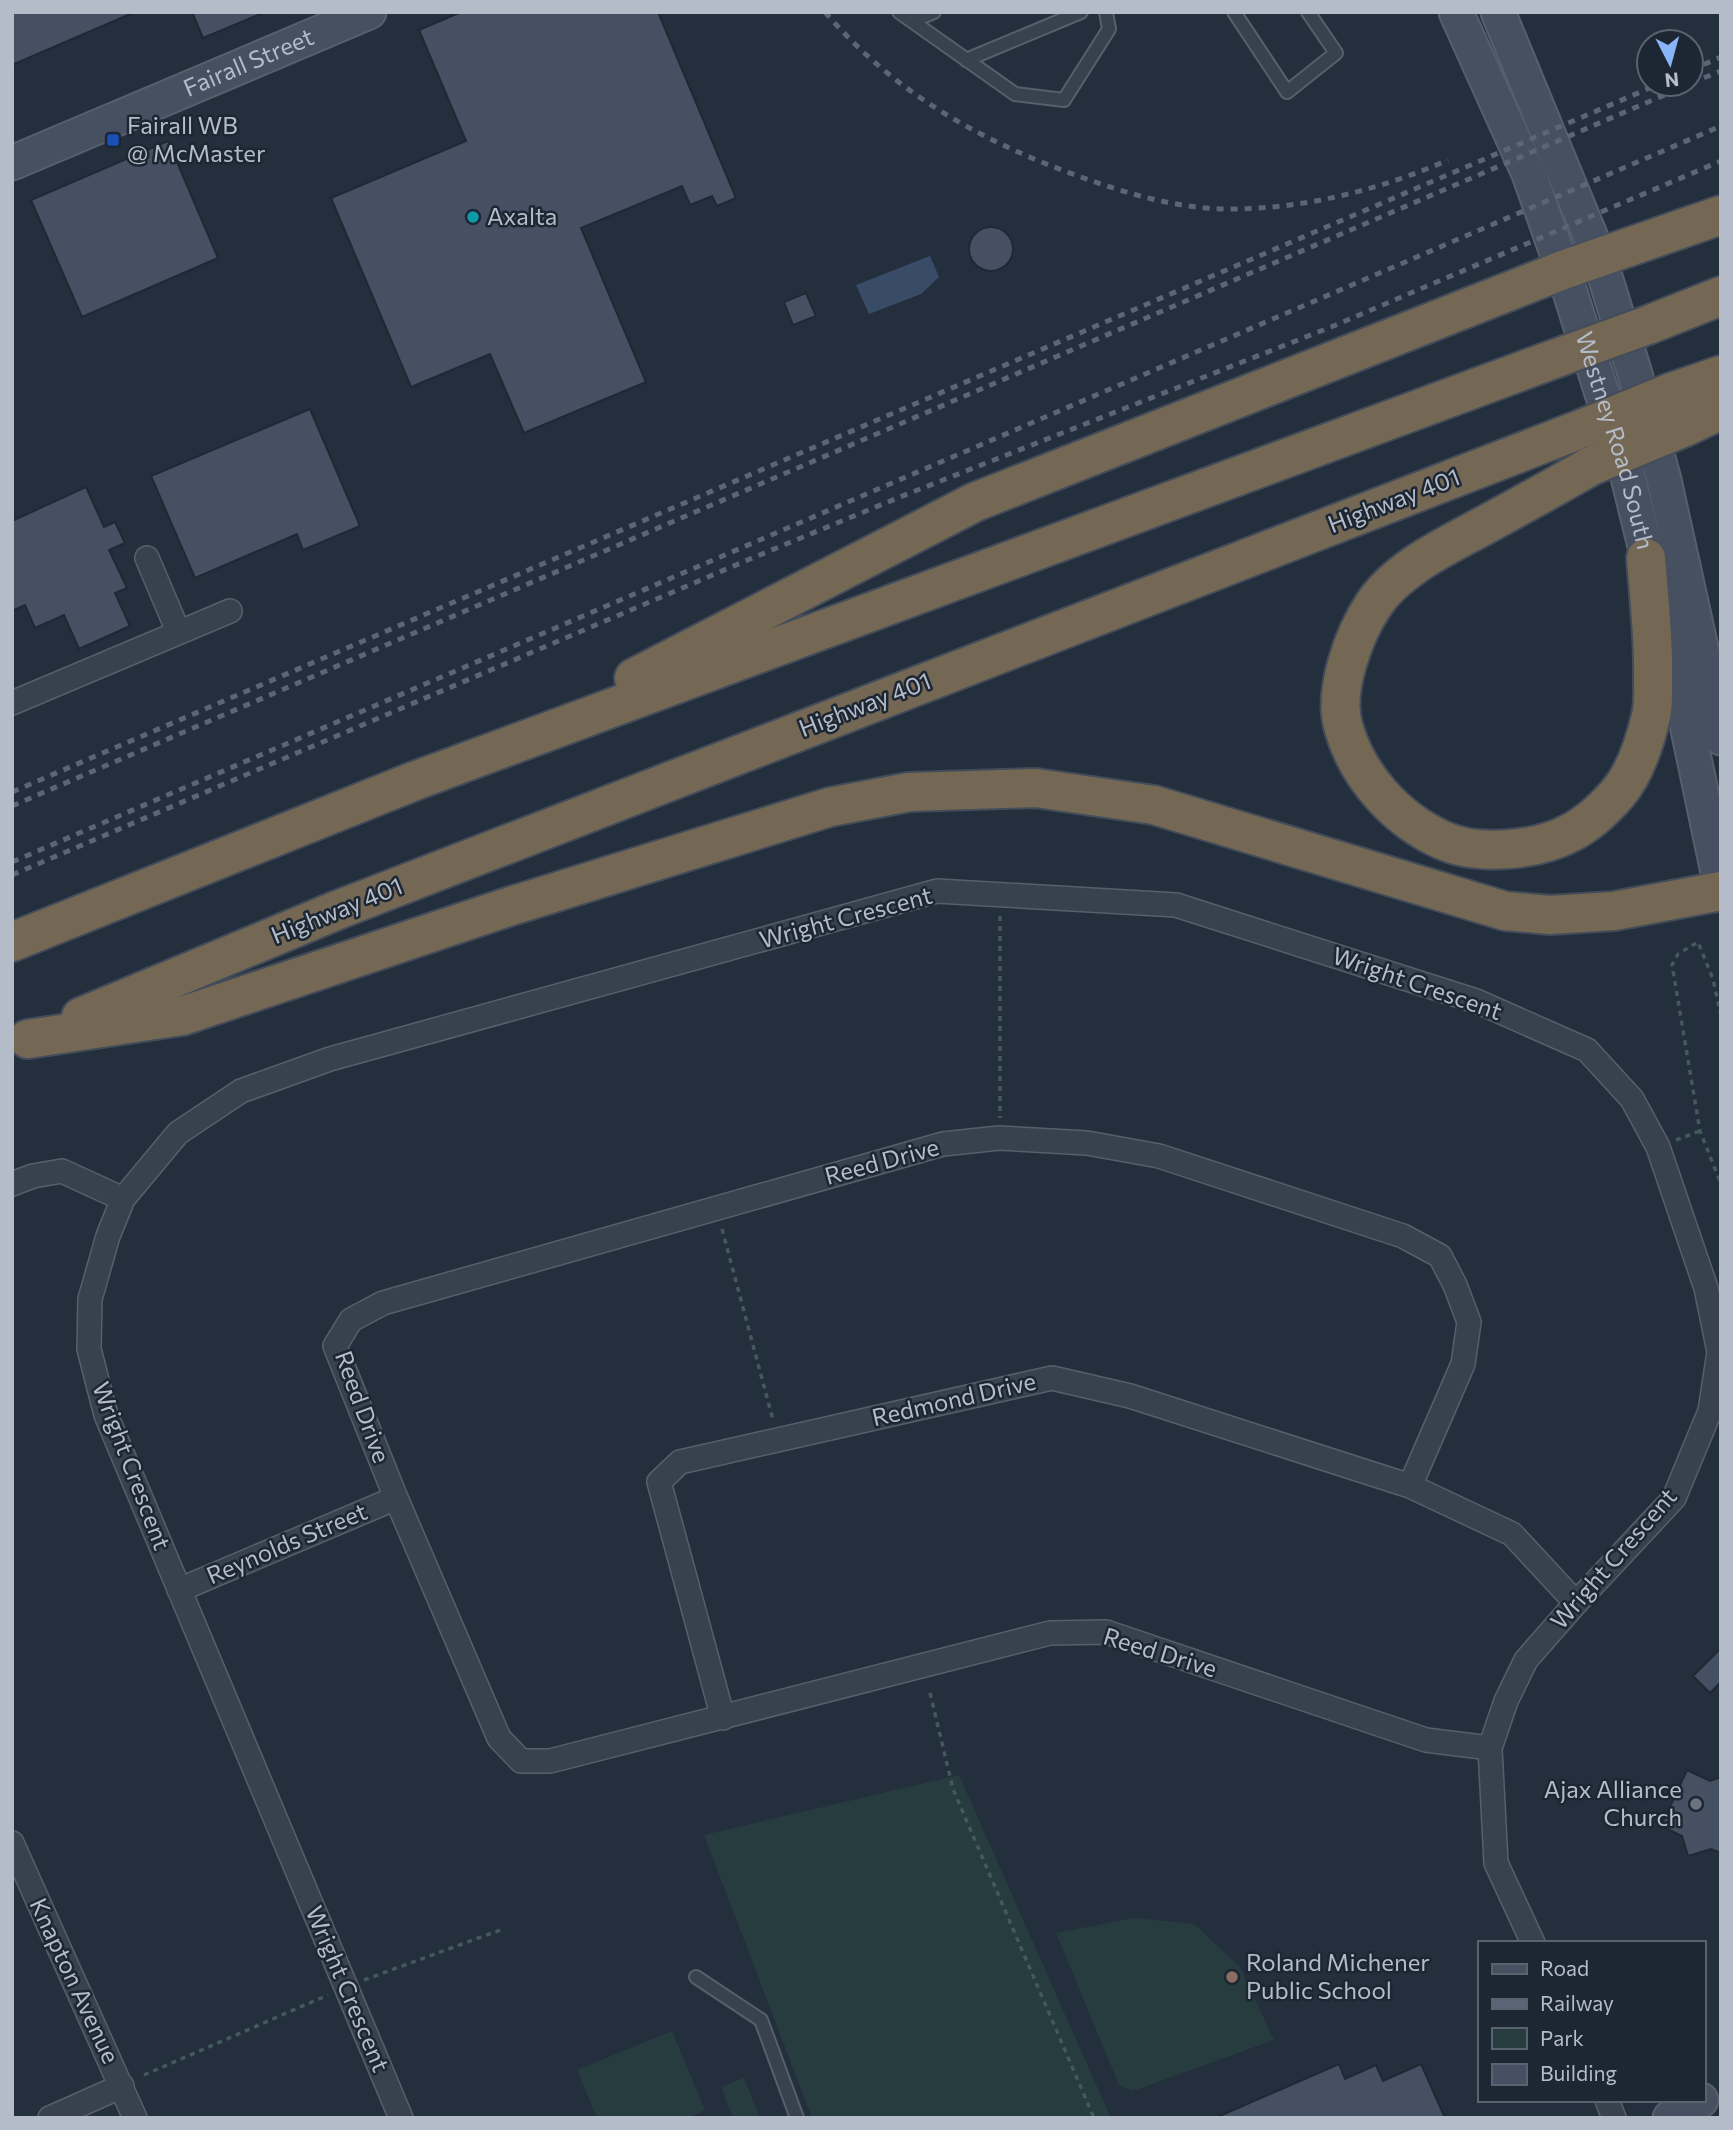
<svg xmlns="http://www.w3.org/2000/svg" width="1733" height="2130" font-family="Commissioner,sans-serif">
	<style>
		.green { fill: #263c3f }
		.water { fill: #394c67 }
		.building { fill: #455162; stroke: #1f2835; stroke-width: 2 }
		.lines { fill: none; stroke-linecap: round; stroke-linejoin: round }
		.lane-casing { stroke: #565f6c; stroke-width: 16 }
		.street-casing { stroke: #565f6c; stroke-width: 26 }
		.secondary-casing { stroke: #565f6c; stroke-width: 37 }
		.highway-casing { stroke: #434c59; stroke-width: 42 }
		.path { stroke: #44595c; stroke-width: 3.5; stroke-dasharray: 5 5; stroke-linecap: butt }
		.lane { stroke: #38414e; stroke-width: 12 }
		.street { stroke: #38414e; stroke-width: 23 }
		.secondary { stroke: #465061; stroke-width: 33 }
		.highway { stroke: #746855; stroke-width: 38 }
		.rail { stroke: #5a6575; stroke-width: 5; stroke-dasharray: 7 7; stroke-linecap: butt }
		.highway-bridge-casing { stroke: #434c59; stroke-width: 42; stroke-linecap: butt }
		.highway-bridge { stroke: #746855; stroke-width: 38 }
		.transit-dot { fill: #1a4fb4; stroke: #1d2633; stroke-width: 2.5 }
		.culture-dot { fill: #0f9aa8; stroke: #1d2633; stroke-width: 2.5 }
		.worship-dot { fill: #6b7280; stroke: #1d2633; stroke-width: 2.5 }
		.education-dot { fill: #8d6e63; stroke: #1d2633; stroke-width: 2.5 }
		.labels { text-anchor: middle; stroke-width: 5; stroke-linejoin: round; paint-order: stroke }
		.street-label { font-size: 24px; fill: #b4bcc9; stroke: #1d2633 }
		.poi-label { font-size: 24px; fill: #b4bcc9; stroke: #1d2633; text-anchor: start }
	</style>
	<rect width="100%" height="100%" fill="#242f3e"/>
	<path class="green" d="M959 1775 1111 2118H812L704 1835Z
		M1134 1918 1194 1924 1240 1967 1274 2040 1133 2091 1119 2085 1056 1933Z
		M672 2031 705 2110 688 2118H597L577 2070Z
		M744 2078 759 2116 754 2118H733L721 2087Z"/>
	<path class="water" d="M930 256 939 277 921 294 869 314 856 285Z"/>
	<path class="building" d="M12 12H135L12 65Z
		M192 12H263V13L203 38Z
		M461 12H658L736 198 717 206 712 196 690 205 682 186 581 228 646 382 524 433 490 354 411 387 331 198 466 141 419 30Z
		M168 141 218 258 82 317 31 200Z
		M969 249a22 22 0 1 1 44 0a22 22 0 1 1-44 0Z
		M806 293 816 316 793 325 784 302Z
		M310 409 360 526 303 550 297 534 195 578 151 476Z
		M86 487 104 527 115 522 125 543 109 550 127 588 115 593 130 626 79 649 64 615 35 628 25 605 12 611V521Z
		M1721 1648V1682L1710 1693 1693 1676Z
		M1687 1770 1710 1781 1721 1777V1853L1711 1849 1688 1856 1682 1836 1661 1826Z
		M1339 2064 1345 2079 1376 2065 1383 2081 1421 2064 1445 2118H1215Z"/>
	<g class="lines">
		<g class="lane-casing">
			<path id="lane" d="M899 12 1015 94 1064 100 1109 29 1106 12
				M1234 12 1287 92 1336 53 1308 12
				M912 21 934 12
				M966 60 1081 12
				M696 1977 761 2020 797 2118"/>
		</g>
		<g class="street-casing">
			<path id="street" d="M147 558 178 631
				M12 703 230 611
				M12 1184 33 1176 62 1171 123 1199
				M1410 1486 1463 1364 1469 1322 1455 1285 1440 1256 1403 1236 1159 1156 1087 1143 999 1138 943 1144 383 1303 351 1320 335 1346 396 1498 499 1738 521 1761H550L1050 1633 1106 1632 1426 1740 1490 1748
				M179 1590 396 1498
				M723 1718 659 1482 680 1462 1052 1378 1130 1396 1410 1486 1512 1534 1576 1603
				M12 1843 135 2118
				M1607 2100 1614 2118
				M50 2118 122 2086
				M401 2118 106 1415 89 1349 90 1299 108 1236 123 1199 178 1133 241 1091 330 1059 937 891 1176 905 1476 1001 1587 1050 1632 1099 1658 1147 1706 1288 1719 1352 1710 1411 1674 1498 1576 1603 1526 1660 1506 1701 1490 1748 1496 1863 1533 1943"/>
		</g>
		<g class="secondary-casing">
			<g id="secondary">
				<path id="s1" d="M1456 12 1529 174 1563 270 1627 473 1677 677 1721 887"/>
				<path d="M1498 12 1599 257 1635 374 1664 480 1721 738"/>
				<path id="s2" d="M12 163 369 12"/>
				<path d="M1670 2118 1701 2100"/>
			</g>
		</g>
		<g class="highway-casing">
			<path id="highway" d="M1648 325 1721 296
				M1669 393 1721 375
				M1685 427 1721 410
				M1591 466C1556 486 1520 506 1485 525 1448 545 1398 568 1374 604 1354 634 1332 692 1344 729 1358 777 1396 819 1442 840 1477 856 1536 851 1570 833 1588 824 1605 808 1618 793 1636 772 1645 742 1651 716 1654 704 1653 691 1653 679 1654 638 1649 598 1646 558
				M634 678 975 502 1563 270 1721 215
				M12 942 417 780 1554 359
				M81 1017 340 909 1581 429
				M28 1039 182 1016 511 906 830 807 909 792 1036 788 1154 805 1505 911 1550 915 1614 911 1721 891"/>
		</g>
		<path class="path" d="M1000 916V1118
			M1721 1016 1713 979 1698 942 1678 954 1672 965 1700 1131 1721 1184
			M1676 1140 1700 1131
			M722 1229 773 1420
			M930 1693 953 1789 1094 2118
			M364 1980 503 1929
			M144 2075 328 1995"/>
		<use href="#lane" class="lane"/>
		<use href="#street" class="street"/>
		<use href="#secondary" class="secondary"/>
		<use href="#highway" class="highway"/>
		<path class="rail" d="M825 12C894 93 982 142 1081 177 1131 195 1182 210 1236 209 1308 208 1382 189 1448 160
			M1691 70 1721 57
			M1691 83 1721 71
			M12 792 1659 84
			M12 806 1690 84
			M12 862 1721 126
			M12 875 750 559 900 497 1331 327 1721 161"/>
		<g class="highway-bridge-casing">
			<path id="highway-bridge" d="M1554 359 1648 325
				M1581 429 1669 393
				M1591 466 1685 427"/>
		</g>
		<use href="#highway-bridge" class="highway-bridge"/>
	</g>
	<rect class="transit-dot" x="106" y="133" width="14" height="14" rx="3.5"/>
	<circle class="culture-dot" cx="473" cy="217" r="7"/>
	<circle class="worship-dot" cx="1696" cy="1804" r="7"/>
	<circle class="education-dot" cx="1232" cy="1977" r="7"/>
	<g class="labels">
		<g class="street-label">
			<text dy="8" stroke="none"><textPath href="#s2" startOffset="257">Fairall Street</textPath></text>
			<text dy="8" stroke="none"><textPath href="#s1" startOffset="458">Westney Road South</textPath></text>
			<text transform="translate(1394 501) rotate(-21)" y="8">Highway 401</text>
			<text transform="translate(865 705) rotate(-21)" y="8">Highway 401</text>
			<text transform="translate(337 911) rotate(-22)" y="8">Highway 401</text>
			<text transform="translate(846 918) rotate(-15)" y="8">Wright Crescent</text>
			<text transform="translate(1417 984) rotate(19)" y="8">Wright Crescent</text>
			<text transform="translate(882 1162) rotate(-15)" y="8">Reed Drive</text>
			<text transform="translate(954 1400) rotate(-13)" y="8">Redmond Drive</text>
			<text transform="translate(362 1407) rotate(70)" y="8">Reed Drive</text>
			<text transform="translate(131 1466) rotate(69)" y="8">Wright Crescent</text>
			<text transform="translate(287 1544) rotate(-23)" y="8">Reynolds Street</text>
			<text transform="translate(1614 1559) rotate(-49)" y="8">Wright Crescent</text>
			<text transform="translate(1160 1653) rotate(17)" y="8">Reed Drive</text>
			<text transform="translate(74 1981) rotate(65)" y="8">Knapton Avenue</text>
			<text transform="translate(347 1989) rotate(67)" y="8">Wright Crescent</text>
		</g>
		<g class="poi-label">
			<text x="127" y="134">Fairall WB<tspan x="127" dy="28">@ McMaster</tspan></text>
			<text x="487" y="225">Axalta</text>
			<text x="1682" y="1798" text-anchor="end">Ajax Alliance<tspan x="1682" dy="28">Church</tspan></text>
			<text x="1246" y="1971">Roland Michener<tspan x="1246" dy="28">Public School</tspan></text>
		</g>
	</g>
	<rect width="1733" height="2130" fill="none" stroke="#b4bcc9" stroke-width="28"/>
	<rect x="1478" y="1941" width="228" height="161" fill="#1d2633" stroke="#59626f" stroke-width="2"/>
	<rect x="1492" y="1964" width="35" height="10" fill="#465061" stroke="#59626f" stroke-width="2"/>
	<text x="1540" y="1976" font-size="21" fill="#b4bcc9">Road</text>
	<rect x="1492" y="1999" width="35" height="10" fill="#5a6575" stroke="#59626f" stroke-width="2"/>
	<text x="1540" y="2011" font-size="21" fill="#b4bcc9">Railway</text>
	<rect x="1492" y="2028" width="35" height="21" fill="#263c3f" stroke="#59626f" stroke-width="2"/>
	<text x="1540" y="2046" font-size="21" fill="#b4bcc9">Park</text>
	<rect x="1492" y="2064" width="35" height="21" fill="#455162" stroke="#59626f" stroke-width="2"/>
	<text x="1540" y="2081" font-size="21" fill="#b4bcc9">Building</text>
	<g transform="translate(1670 63) rotate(174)"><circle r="33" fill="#1d2633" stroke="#59626f" stroke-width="2"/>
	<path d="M0-5L12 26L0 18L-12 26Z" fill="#8ab4f8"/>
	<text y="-10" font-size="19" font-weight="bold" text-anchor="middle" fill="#b4bcc9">N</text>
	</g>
</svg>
